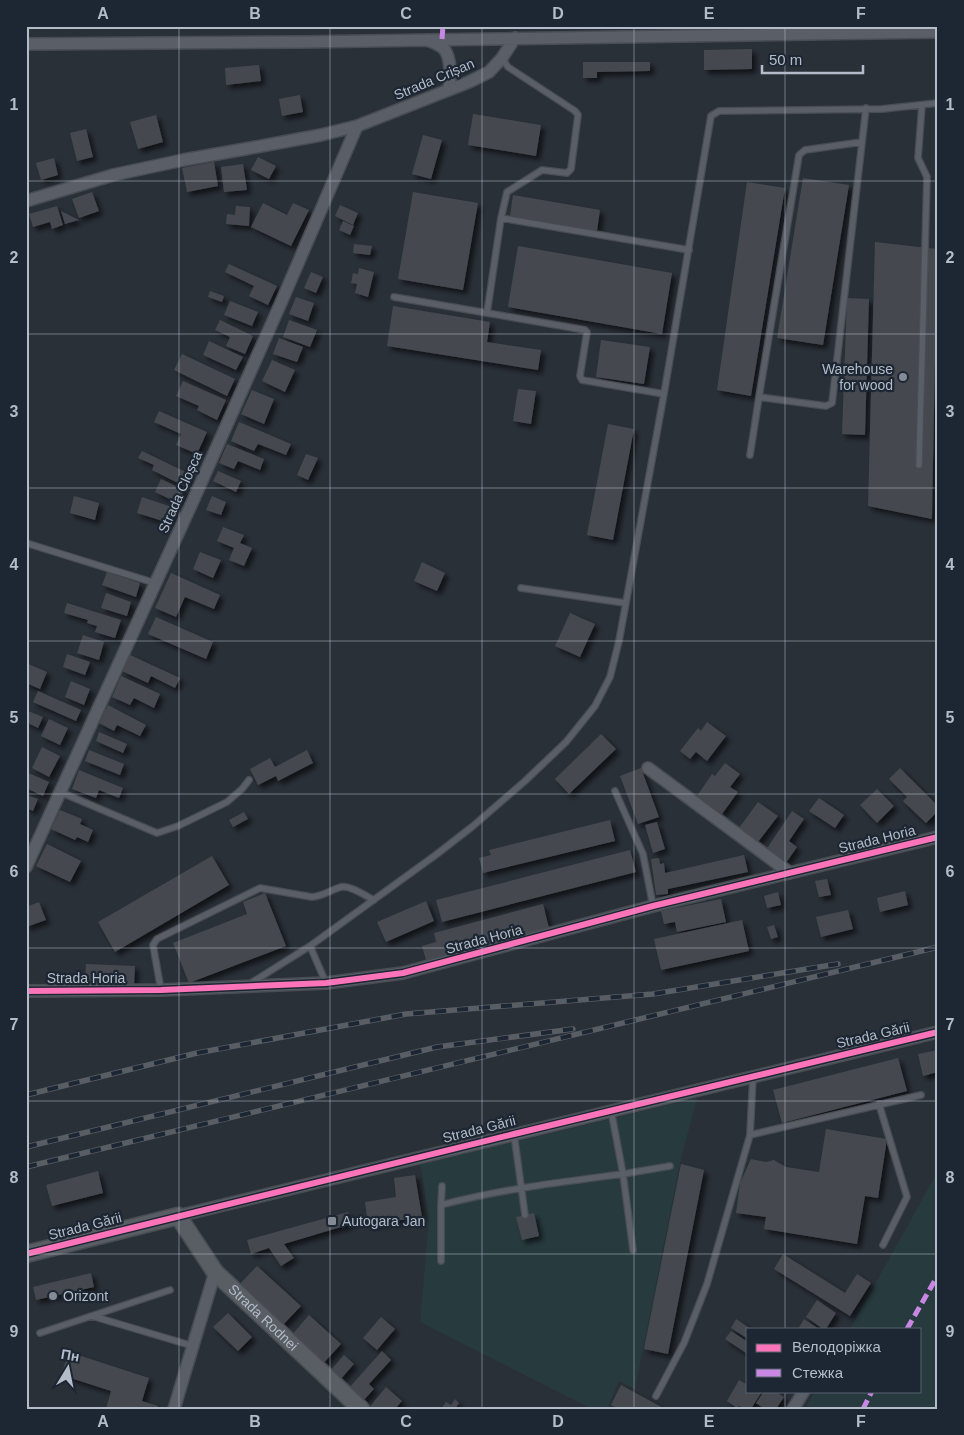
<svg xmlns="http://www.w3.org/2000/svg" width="964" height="1435" font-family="Helvetica,sans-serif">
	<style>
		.green { fill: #273a3e }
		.building { fill: #444950; filter: url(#shadow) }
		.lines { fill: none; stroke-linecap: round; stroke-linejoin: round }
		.lane-casing { stroke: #484c53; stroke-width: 8 }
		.street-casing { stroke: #484c53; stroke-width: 14 }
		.secondary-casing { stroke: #484c53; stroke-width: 19 }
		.lane { stroke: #5a5e66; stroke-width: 5.5 }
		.street { stroke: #5a5e66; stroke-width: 11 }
		.secondary { stroke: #595d64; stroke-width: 16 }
		.rail-casing { stroke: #595d64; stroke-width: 5.5 }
		.rail { stroke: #1d2633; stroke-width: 4; stroke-dasharray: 11; stroke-linecap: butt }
		.quiet { stroke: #c787e3; stroke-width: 5; stroke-dasharray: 10 5; stroke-linecap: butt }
		.cycleway-casing { stroke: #1d2633; stroke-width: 9 }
		.cycleway { stroke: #fb73b8; stroke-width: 6 }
		.grid { fill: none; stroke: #b4bcc9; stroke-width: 1; stroke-opacity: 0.55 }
		.poi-dot { fill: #848b96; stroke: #1d2633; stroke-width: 2 }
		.labels { text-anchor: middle; stroke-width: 4.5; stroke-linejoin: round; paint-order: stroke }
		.street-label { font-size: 14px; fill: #b4bcc9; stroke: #1d2633 }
		.poi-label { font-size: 14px; fill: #b4bcc9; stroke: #1d2633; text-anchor: start }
		.neatline { fill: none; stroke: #b4bcc9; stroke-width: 2 }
		.grid-label { font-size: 16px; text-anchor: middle; font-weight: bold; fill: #b4bcc9 }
	</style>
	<defs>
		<filter id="shadow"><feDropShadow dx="4" dy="4" stdDeviation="2.5" flood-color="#0009"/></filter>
	</defs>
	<rect width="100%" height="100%" fill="#2a3038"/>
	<path class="green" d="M697 1098 680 1163 635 1389 619 1381 607 1409H592L420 1322 429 1219 420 1162 515 1142Z
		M938 1171V1409H805L815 1391H920V1329H850Z"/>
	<path class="building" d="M752 49V69L704 70V50Z
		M583 62H650V71L597 72V78H583Z
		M259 65 261 81 226 85 225 68Z
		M300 95 303 112 282 116 279 99Z
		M473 114 541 125 536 156 468 145Z
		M156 115 163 142 138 149 130 122Z
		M86 129 93 157 77 161 70 133Z
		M423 135 442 140 431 179 412 174Z
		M258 157 276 166 269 179 251 170Z
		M54 158 58 175 41 180 36 163Z
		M214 162 218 186 187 192 182 168Z
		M243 164 247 190 224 192 221 167Z
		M803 178 849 185 823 345 777 338Z
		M747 182 785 188 751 396 717 390Z
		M92 192 99 211 79 218 72 199Z
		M413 192 478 203 463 290 398 279Z
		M513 195 600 210 597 231 510 216Z
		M263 203 287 215 293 203 309 210 291 246 251 227Z
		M340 205 358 213 353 225 335 216Z
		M57 206 63 225 52 229 50 222 33 227 29 214Z
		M236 206 250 207 249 226 226 224 227 214 235 215Z
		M61 211 79 220 65 224Z
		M343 221 354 226 350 235 339 230Z
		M875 242 937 249 932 519 868 506Z
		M354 244 372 246 370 255 353 253Z
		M518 246 672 273 662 334 508 307Z
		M229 264 277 286 268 305 249 296 254 286 225 272Z
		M359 268 374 272 368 297 355 293 357 284 351 283 353 273 358 274Z
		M311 272 323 277 316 293 304 288Z
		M210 291 224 296 222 302 208 297Z
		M296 297 314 303 308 321 289 314Z
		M847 298 869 299 865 435 842 434Z
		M230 301 258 312 252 326 224 315Z
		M393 306 490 322 487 342 541 350 538 370 387 346Z
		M220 320 253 336 245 354 226 346 230 337 215 330Z
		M289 320 317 330 310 347 283 337Z
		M279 338 303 347 297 362 273 354Z
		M601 340 650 347 644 384 596 377Z
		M209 341 243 357 236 370 203 355Z
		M182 354 235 379 227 396 174 370Z
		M272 360 295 370 285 392 262 381Z
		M183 381 226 400 217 420 197 410 199 406 176 396Z
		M518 389 536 391 531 424 513 421Z
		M252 390 274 399 264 424 241 414Z
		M159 411 207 432 197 454 176 445 181 434 154 422Z
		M239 422 291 444 286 455 258 444 254 451 231 441Z
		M608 424 634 429 613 540 587 535Z
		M227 444 264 459 260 470 238 461 234 469 219 463Z
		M142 451 190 474 184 486 152 470 154 465 138 458Z
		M306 454 318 458 308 480 297 475Z
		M218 471 241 481 236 492 213 481Z
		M161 479 184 490 178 503 155 492Z
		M74 496 99 503 95 520 70 513Z
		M212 496 226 502 221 515 206 510Z
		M142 497 175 508 169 523 137 513Z
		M223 527 244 535 240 543 252 548 244 566 229 560 234 548 217 541Z
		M200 552 221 560 213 578 193 569Z
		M422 562 445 573 437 591 414 581Z
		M107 572 140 583 136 597 102 585Z
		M171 573 220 595 214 609 185 597 176 617 155 608Z
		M106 593 131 602 127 616 101 608Z
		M67 603 121 620 115 638 95 632 97 626 87 623 88 620 64 613Z
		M570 613 595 624 580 657 555 646Z
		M156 617 213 642 206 659 148 634Z
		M83 635 104 642 99 660 77 653Z
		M67 654 90 662 85 675 63 667Z
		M130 655 180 678 175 688 151 676 148 683 122 671Z
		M26 663 47 672 40 689 26 683Z
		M121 676 160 694 154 708 134 698 130 705 112 697Z
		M71 681 90 689 84 705 65 697Z
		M38 691 81 710 76 721 33 702Z
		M108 705 146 725 140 736 117 725 114 731 99 723Z
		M28 711 43 717 38 728 26 722V715Z
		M49 719 68 728 60 745 41 736Z
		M707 722 726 736 707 761 696 752 690 759 680 751 698 728 701 731Z
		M99 732 127 744 123 753 96 741Z
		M601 734 616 749 569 794 555 779Z
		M42 747 60 756 49 777 32 768Z
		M89 750 124 764 120 775 85 761Z
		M307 750 313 763 278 781 276 776 258 785 250 769 270 758 275 767Z
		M725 763 740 774 730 787 738 792 722 814 697 796 712 774 715 776Z
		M641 768 659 817 638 824 620 776Z
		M900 768 938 806V811L926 823 903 801 907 797 889 779Z
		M79 770 123 788 119 798 99 790 96 798 72 789Z
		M26 772 49 782 43 796 26 788Z
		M877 789 894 806 877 823 860 805Z
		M26 795 38 799 33 811 26 808Z
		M819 798 844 815 835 828 809 811Z
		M758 802 778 816 758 842 739 828Z
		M60 810 82 819 80 824 93 830 88 842 77 837 75 840 51 829Z
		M792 811 804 819 789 841 797 847 786 863 766 850Z
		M244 812 248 819 233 827 229 820Z
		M610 820 615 841 483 873 479 858 491 855 489 850Z
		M657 822 665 849 653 853 645 825Z
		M47 844 81 861 70 882 36 866Z
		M630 850 636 872 442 922 436 900Z
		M744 855 748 872 668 889V894L656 895 651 859 659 858 660 864 664 863 665 873Z
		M212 856 229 885 115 952 98 922Z
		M827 879 831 895 819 897 815 881Z
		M905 891 908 905 880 912 877 898Z
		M778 892 781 905 767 908 764 896Z
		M265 893 286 946 189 983 173 943 247 914 243 902Z
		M721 899 726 922 677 932 675 922 664 924 661 911Z
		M426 901 434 921 386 942 377 922Z
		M39 902 46 920 26 927V907Z
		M543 904 549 928 426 960 422 946 436 942 434 933Z
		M848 910 853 929 821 937 816 917Z
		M742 920 749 951 661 970 654 939Z
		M774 925 778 937 771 939 767 927Z
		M86 964 135 966 134 986 85 984Z
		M938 1050V1072L923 1076 918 1054Z
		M898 1058 907 1091 782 1123 773 1090Z
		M826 1129 887 1139 878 1198 865 1196 857 1244 764 1229 766 1217 736 1213 740 1183 751 1159 766 1162 774 1160 786 1167 819 1172Z
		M681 1164 704 1170 668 1354 644 1349Z
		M98 1171 103 1193 52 1206 46 1185Z
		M415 1175 422 1217 368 1225 365 1202 396 1197 394 1178Z
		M348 1212 351 1224 284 1244 294 1258 281 1266 269 1248 251 1254 247 1240Z
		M534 1213 539 1236 522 1240 516 1217Z
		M783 1254 845 1293 857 1274 871 1283 850 1316 774 1269Z
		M257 1266 301 1306 281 1327 237 1287Z
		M91 1273 94 1287 36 1300 33 1287Z
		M817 1300 836 1313 826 1329H823L806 1317Z
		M228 1313 252 1337 238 1351 213 1327Z
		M309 1315 341 1344 322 1365 290 1337Z
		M381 1317 395 1329 377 1350 363 1338Z
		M736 1319 751 1329H748V1339L731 1328Z
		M804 1319 819 1329H798Z
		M731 1331 748 1342V1350L746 1353 725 1339Z
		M382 1351 391 1360 369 1384 374 1389 362 1402 348 1389Z
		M69 1352 149 1378 142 1401 158 1406 157 1409H106L111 1391 61 1375Z
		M344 1355 354 1364 340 1380 330 1371Z
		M739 1380 748 1385V1391H758L761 1393 751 1409H745L739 1406 737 1408 727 1401Z
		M621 1385 665 1409H619L611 1405Z
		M386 1387 402 1401 395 1409H368Z
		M760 1391H775L784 1397 776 1409H765L756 1403 763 1393Z
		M455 1399 459 1403 455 1409H441L446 1402 451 1405Z"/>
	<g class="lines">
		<g class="lane-casing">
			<path id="lane" d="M501 218 507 192 542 170 567 173 571 169 578 115 575 111 508 67 502 58
				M394 297 487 313 501 218 689 250
				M487 313 585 330 587 332 580 376 582 380 664 394
				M759 397 826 406 832 403 866 108
				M750 455 759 397 799 155 805 150 862 142
				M919 465 927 177 918 158 922 105
				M26 543 155 583
				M521 588 625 603
				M615 791 643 854 653 906
				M60 792 157 833 178 826 227 802 242 789 249 780
				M310 946 326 983
				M251 983 310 946 437 854 473 826 525 781 566 742 595 706 610 677 619 641 664 394 711 116 719 111 882 109 938 103
				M161 990 153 945 157 939 260 888 312 897C324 896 330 890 341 887 350 885 366 896 374 900
				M879 1104 907 1197 883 1245
				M611 1110 623 1174 670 1166
				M514 1134 525 1215
				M750 1135 921 1095
				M441 1205 442 1186
				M441 1261V1205C501 1189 562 1182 623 1174L633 1250
				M92 1316 193 1346
				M40 1333 170 1290
				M656 1396 684 1343 707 1284 750 1135 753 1076"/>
		</g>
		<g class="street-casing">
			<path id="street" d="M427 40C433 42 441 45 445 50 452 62 450 78 449 90
				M26 44 302 42 938 32
				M26 201 113 175 183 160 245 149 321 135 357 126 469 82 489 72 502 58 515 38
				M648 768 790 873
				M26 867 192 503 280 305 357 126
				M26 991 161 990 326 983 403 973 653 906 938 837
				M178 1216 938 1032
				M174 1409 215 1272
				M793 1409 804 1391"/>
		</g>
		<g class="secondary-casing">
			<g id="secondary">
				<path id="s1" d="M26 1254 178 1216 215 1272 361 1409"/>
			</g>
		</g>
		<use href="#lane" class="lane"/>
		<use href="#street" class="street"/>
		<use href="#secondary" class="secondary"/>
		<g class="rail-casing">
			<path id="rail" d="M26 1095 197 1053 406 1014 653 994 838 964
				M26 1147 437 1047 573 1029
				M26 1167 938 947"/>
		</g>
		<use href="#rail" class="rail"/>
		<path class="quiet" d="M442 39 443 26
			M907 1329 938 1275
			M863 1409 872 1391"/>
		<g class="cycleway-casing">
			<path id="cycleway" d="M26 991 161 990 326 983 403 973 653 906 938 837
				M26 1254 514 1134 938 1032"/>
		</g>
		<use href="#cycleway" class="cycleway"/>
	</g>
	<path class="grid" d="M179 26V1409M330 26V1409M482 26V1409M634 26V1409M785 26V1329M26 181H938M26 334H938M26 488H938M26 641H938M26 794H938M26 948H938M26 1101H938M26 1254H938M785 1391V1409"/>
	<g class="poi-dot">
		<circle cx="903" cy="377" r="5"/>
		<rect x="327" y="1216" width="10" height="10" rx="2.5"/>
		<circle cx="53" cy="1296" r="5"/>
	</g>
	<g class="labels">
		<g class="street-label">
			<text transform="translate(434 79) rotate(-23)" y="5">Strada Crișan</text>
			<text transform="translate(180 492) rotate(-66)" y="5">Strada Cloșca</text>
			<text transform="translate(877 839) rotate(-14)" y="5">Strada Horia</text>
			<text transform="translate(484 939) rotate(-15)" y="5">Strada Horia</text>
			<text x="86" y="983">Strada Horia</text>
			<text transform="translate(873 1035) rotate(-13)" y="5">Strada Gării</text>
			<text transform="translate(479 1129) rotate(-14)" y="5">Strada Gării</text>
			<text transform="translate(85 1226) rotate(-14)" y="5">Strada Gării</text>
			<text dy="5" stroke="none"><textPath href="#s1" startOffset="290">Strada Rodnei</textPath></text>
		</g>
		<g class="poi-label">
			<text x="893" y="374" text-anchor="end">Warehouse<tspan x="893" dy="16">for wood</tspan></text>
			<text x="342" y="1226">Autogara Jan</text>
			<text x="63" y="1301">Orizont</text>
		</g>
	</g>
	<rect width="964" height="1435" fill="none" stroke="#1d2633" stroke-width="55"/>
	<rect x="746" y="1328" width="175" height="65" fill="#1d2633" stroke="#59626f"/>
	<rect x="756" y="1344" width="25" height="8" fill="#fb73b8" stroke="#59626f"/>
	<text x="792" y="1352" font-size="15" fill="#b4bcc9">Велодоріжка</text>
	<rect x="756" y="1369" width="25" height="8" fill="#c787e3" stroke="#59626f"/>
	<text x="792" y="1378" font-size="15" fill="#b4bcc9">Стежка</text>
	<g transform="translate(68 1368) rotate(10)" stroke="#1d2633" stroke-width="4" paint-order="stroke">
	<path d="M0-4L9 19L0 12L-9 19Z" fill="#b4bcc9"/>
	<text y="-8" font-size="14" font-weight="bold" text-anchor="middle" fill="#b4bcc9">Пн</text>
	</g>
	<path d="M762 65v8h101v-8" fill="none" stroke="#b4bcc9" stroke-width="2.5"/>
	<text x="769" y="65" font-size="15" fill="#b4bcc9" stroke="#1d2633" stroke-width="4" paint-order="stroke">50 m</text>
	<rect x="28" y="28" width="908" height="1380" class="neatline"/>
	<g class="grid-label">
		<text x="103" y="19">A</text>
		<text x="255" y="19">B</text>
		<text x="406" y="19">C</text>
		<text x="558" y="19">D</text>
		<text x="709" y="19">E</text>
		<text x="861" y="19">F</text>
		<text x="14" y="110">1</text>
		<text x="950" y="110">1</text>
		<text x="14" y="263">2</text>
		<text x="950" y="263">2</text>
		<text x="14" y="417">3</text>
		<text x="950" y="417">3</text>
		<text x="14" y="570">4</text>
		<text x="950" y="570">4</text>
		<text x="14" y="723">5</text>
		<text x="950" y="723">5</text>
		<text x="14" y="877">6</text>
		<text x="950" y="877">6</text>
		<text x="14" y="1030">7</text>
		<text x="950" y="1030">7</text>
		<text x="14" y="1183">8</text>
		<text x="950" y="1183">8</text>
		<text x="14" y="1337">9</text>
		<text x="950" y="1337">9</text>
		<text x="103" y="1427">A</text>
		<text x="255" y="1427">B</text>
		<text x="406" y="1427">C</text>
		<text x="558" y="1427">D</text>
		<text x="709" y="1427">E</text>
		<text x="861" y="1427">F</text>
	</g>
</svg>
